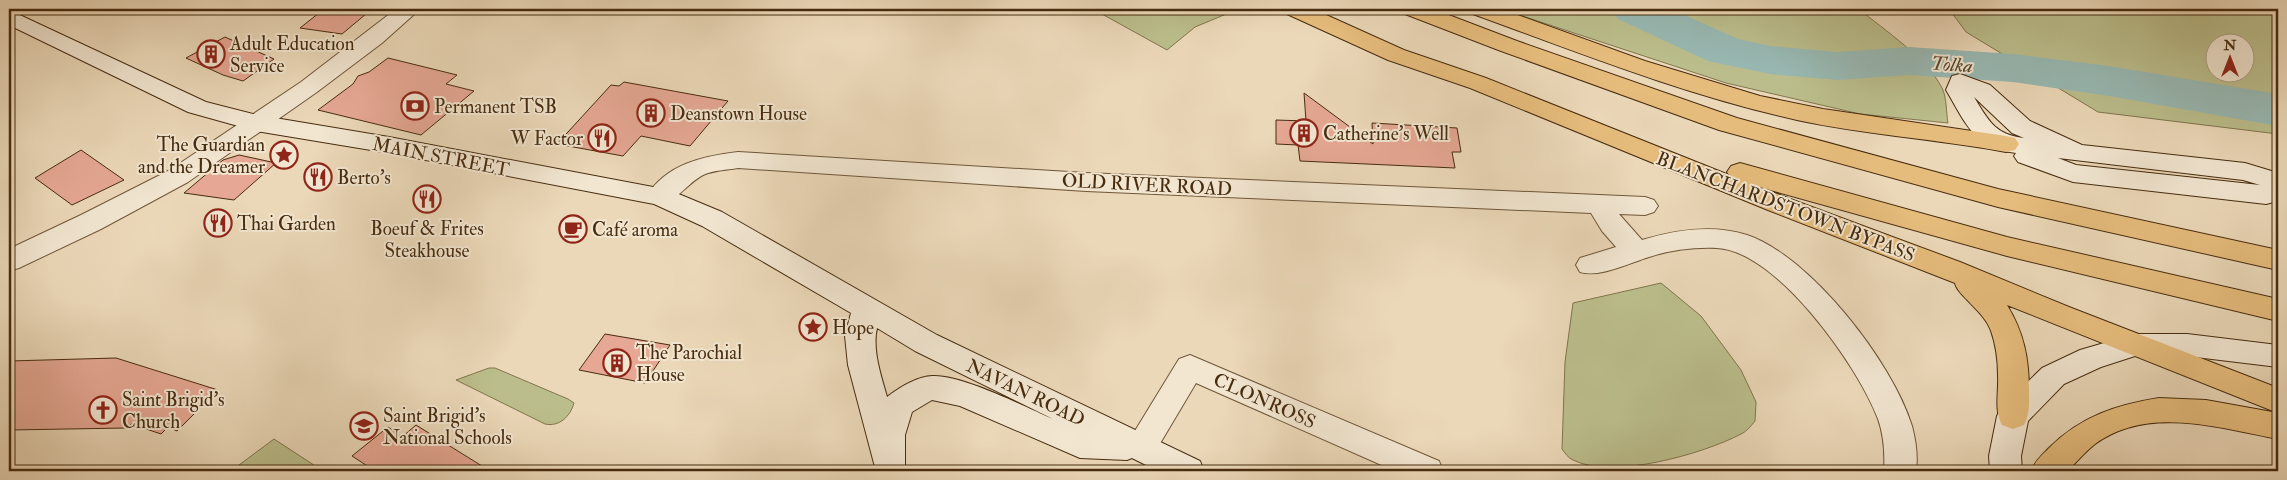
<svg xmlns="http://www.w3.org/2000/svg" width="2287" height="480" font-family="'IM FELL Double Pica',serif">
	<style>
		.green { fill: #bbbe8c; stroke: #81754e; fill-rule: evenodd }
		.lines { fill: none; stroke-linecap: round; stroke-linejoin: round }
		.river { fill: #98b9b3; fill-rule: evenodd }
		.building { fill: #e6a894; stroke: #472c0f }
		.street-casing { stroke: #705739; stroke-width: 2 }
		.secondary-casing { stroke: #472c0f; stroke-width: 2 }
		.highway-casing { stroke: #472c0f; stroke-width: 2 }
		.street { fill: #f2e6d1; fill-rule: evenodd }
		.secondary { fill: #f2e6d1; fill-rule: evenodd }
		.highway { fill: #e6bc7c; fill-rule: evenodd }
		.labels { text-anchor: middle; stroke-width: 4; stroke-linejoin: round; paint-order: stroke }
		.poi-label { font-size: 19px; fill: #472c0f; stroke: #f2e6d1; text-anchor: start }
		.street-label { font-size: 19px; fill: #472c0f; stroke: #f2e6d1 }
		.water-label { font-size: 20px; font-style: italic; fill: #574830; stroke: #f2e6d1 }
	</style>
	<rect width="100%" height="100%" fill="#ebd8b8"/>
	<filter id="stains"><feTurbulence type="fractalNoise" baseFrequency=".004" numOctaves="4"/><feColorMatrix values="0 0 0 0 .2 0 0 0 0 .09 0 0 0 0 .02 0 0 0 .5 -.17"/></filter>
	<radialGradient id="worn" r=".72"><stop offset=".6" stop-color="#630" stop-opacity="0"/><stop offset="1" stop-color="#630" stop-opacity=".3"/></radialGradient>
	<path class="green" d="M1109 9H1223L1231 12 1195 27 1167 50 1102 14Z
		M1501 9H1859C1884 30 1927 58 1942 88 1947 98 1946 112 1948 123L1860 114 1726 83Z
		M1949 9H2278V134L2098 112 1966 32ZM2244 42V72H2214V42Z
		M1661 283 1701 316 1741 370 1756 402 1755 421C1751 426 1746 432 1741 434 1703 454 1612 480 1573 460 1568 458 1565 453 1562 449L1565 362 1573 303Z
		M489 368H495L568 399 574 403C570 417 559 427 545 424L456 380Z
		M274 439 323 471H231Z"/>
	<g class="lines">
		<path class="river" d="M1611 9H1671L1738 39 1770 46 1838 52 1909 47 2013 54 2109 66 2278 94V126L2109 96 2013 82 1909 75 1838 80 1770 74 1708 61 1618 19Z"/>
	</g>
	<path class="building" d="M324 9H372L342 34 300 28Z
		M225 37 274 59 243 81 223 75 186 58Z
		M388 58 457 75 446 84 474 91 421 135 318 110 353 84 358 76 369 72Z
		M624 82 728 101 690 146 641 136 623 156 557 144 611 85 619 86Z
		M1304 93 1373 144 1372 123 1457 128 1461 152H1452L1455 168 1300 161 1298 145 1276 144V120L1306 121Z
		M81 150 124 180 72 205 35 178Z
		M239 155 276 163 234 200 184 193 223 160Z
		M605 334 670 345 645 383 579 370Z
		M116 358 218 390 177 431 168 427 161 434 131 424 126 428 9 430V361Z
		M416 425 490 471H375L352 456 388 427 402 437Z"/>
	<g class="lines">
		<g class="street-casing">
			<path id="street" d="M396 9H420L382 43 317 92 188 182 101 229 19 268 9 271V249L81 215 170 170 301 82Z
				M738 152 1086 173 1645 197 1654 200 1658 206 1654 212 1645 215 1619 214 1642 240C1675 230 1713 224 1747 235 1810 256 1893 363 1912 426 1916 441 1918 456 1916 471H1884C1885 454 1884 436 1878 419 1858 366 1777 251 1717 248 1694 247 1671 250 1649 257 1629 263 1600 278 1580 272L1576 265 1580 258 1616 247 1602 231 1591 213 1086 191 738 168C727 170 714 170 703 175 684 185 673 209 651 202L647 196C666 164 704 156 738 152Z
				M1190 355 1439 461 1443 471H1395L1196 383 1152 457 1141 461 1130 457 1125 448 1130 439 1179 359Z"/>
		</g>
		<g class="secondary-casing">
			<path id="secondary" d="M9 10 206 102 257 115 389 137 669 190 722 212 937 335 1200 461 1204 471H1158L1132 458 1127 460 1080 458 960 406 932 400 912 412 905 435V465L902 471H876L848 365 845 336 851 313 702 226 654 204 389 153 256 131 188 112 9 25ZM877 328 915 351 1053 419C1025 407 961 374 932 376 916 377 900 387 887 397 881 375 872 350 877 328Z
				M1960 74 1990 85 2030 121 2082 145 2245 163 2278 173V201L2266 204 2073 182 2018 162 2014 156 2016 153C1973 148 1966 123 1946 90L1952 76ZM1974 97 2012 133 2024 138C1995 135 1988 120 1974 97ZM2058 158 2243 180 2260 185 2076 165Z
				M2135 334H2187L2278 345V367L2187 356H2135L2101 367 2064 384 2028 421 2021 456 2022 471H1990L1989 456 1997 416 2002 407 2042 368 2080 350Z"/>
		</g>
		<g class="highway-casing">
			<path id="highway" d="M1284 9H1313L1404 50 1486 78 1729 175 1727 172 1731 166 1740 163 2007 237 2278 299V321L2007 256 1756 186 1960 262 2069 307 2278 388V413L2007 305C2024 333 2029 358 2029 391 2029 403 2030 414 2024 425L2013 429 2002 425C1994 410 1999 392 1998 376 1998 360 1996 345 1991 331 1985 312 1957 295 1955 283L1768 210 1470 88 1388 60 1287 14Z
				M1402 9H1433L1517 41 1737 118 1998 189 2278 250V270L1998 207 1719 130 1501 51 1405 14Z
				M1470 9H1501L1645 61 1760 96 1823 109 2006 136 2015 138 2019 144 2015 150 2006 152C1937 139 1866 135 1797 120 1685 95 1580 53 1473 14Z
				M2159 398 2206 400 2278 413V439C2220 428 2148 405 2095 444 2085 452 2076 462 2068 471H2031C2035 461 2042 455 2049 448 2081 416 2116 405 2159 398Z"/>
		</g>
		<use href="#street" class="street"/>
		<use href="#secondary" class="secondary"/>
		<use href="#highway" class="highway"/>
	</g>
	<defs>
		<g id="building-ring" transform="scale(1.4375)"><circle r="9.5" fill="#f2e6d1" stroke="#8f2418" stroke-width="1.5"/><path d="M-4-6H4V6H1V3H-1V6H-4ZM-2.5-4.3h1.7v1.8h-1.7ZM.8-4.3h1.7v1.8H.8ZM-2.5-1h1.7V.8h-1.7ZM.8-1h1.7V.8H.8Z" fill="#8f2418"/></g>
		<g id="bank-ring" transform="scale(1.4375)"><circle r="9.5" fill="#f2e6d1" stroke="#8f2418" stroke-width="1.5"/><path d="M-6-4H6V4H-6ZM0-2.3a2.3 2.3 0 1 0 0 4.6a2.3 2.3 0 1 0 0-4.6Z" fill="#8f2418"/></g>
		<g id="restaurant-ring" transform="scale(1.4375)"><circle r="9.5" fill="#f2e6d1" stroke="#8f2418" stroke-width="1.5"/><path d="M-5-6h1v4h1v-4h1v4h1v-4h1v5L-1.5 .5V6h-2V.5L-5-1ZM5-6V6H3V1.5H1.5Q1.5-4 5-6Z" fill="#8f2418"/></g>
		<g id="sight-ring" transform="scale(1.4375)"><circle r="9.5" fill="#f2e6d1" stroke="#8f2418" stroke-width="1.5"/><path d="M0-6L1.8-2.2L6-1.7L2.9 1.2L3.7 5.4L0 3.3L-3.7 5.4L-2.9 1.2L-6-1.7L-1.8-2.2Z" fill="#8f2418"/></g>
		<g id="cafe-ring" transform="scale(1.4375)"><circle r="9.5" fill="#f2e6d1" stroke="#8f2418" stroke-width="1.5"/><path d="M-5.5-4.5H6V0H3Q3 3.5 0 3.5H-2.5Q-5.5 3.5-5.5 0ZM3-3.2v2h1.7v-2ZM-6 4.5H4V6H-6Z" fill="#8f2418"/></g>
		<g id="church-ring" transform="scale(1.4375)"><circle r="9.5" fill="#f2e6d1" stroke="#8f2418" stroke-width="1.5"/><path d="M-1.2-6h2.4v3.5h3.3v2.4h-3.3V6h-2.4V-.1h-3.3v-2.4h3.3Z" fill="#8f2418"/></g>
		<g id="school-ring" transform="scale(1.4375)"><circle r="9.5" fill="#f2e6d1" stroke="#8f2418" stroke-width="1.5"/><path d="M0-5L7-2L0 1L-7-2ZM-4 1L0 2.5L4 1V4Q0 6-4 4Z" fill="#8f2418"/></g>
	</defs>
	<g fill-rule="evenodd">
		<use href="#building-ring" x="211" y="54"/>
		<use href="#bank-ring" x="415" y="106"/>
		<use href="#building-ring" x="651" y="113"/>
		<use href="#building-ring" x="1304" y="133"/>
		<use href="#restaurant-ring" x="602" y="138"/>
		<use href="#sight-ring" x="284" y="155"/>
		<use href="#restaurant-ring" x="318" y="177"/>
		<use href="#restaurant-ring" x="427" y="199"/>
		<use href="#restaurant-ring" x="218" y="223"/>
		<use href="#cafe-ring" x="573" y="229"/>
		<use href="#sight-ring" x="813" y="327"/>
		<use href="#building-ring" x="617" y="363"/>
		<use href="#church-ring" x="103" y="410"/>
		<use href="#school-ring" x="364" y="426"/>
	</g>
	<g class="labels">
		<g class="poi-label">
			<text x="230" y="50">Adult Education<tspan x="230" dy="22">Service</tspan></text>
			<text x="434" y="113">Permanent TSB</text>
			<text x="670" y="120">Deanstown House</text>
			<text x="1323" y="140">Catherine's Well</text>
			<text x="583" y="145" text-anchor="end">W Factor</text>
			<text x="265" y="151" text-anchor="end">The Guardian<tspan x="265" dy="22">and the Dreamer</tspan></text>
			<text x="337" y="184">Berto's</text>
			<text x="237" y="230">Thai Garden</text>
			<text x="427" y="235" text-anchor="middle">Boeuf &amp; Frites<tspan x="427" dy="22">Steakhouse</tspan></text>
			<text x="592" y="236">Café aroma</text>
			<text x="832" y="334">Hope</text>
			<text x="636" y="359">The Parochial<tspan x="636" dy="22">House</tspan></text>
			<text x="122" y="406">Saint Brigid's<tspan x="122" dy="22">Church</tspan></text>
			<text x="383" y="422">Saint Brigid's<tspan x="383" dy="22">National Schools</tspan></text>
		</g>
		<g class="street-label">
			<text transform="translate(441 156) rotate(11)" y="7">MAIN STREET</text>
			<text transform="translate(1147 184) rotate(3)" y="7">OLD RIVER ROAD</text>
			<text transform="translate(1786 206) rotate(21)" y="7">BLANCHARDSTOWN BYPASS</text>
			<text transform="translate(1026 392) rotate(26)" y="7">NAVAN ROAD</text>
			<text transform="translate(1265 400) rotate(24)" y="7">CLONROSS</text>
		</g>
		<g class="water-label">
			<text transform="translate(1952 64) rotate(4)" y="7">Tolka</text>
		</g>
	</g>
	<rect width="2287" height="480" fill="none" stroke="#ebd8b8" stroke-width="30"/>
	<rect x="10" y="10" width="2267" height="460" fill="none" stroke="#472c0f" stroke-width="2.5"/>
	<rect x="15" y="15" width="2257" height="450" fill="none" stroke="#472c0f"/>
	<g transform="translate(2230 58)"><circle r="24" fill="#f2e6d1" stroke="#ae9c83"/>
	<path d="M0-4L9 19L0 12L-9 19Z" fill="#8f2418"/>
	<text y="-8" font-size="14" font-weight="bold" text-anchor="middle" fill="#472c0f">N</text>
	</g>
	<rect width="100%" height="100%" filter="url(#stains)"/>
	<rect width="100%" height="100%" fill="url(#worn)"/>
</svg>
